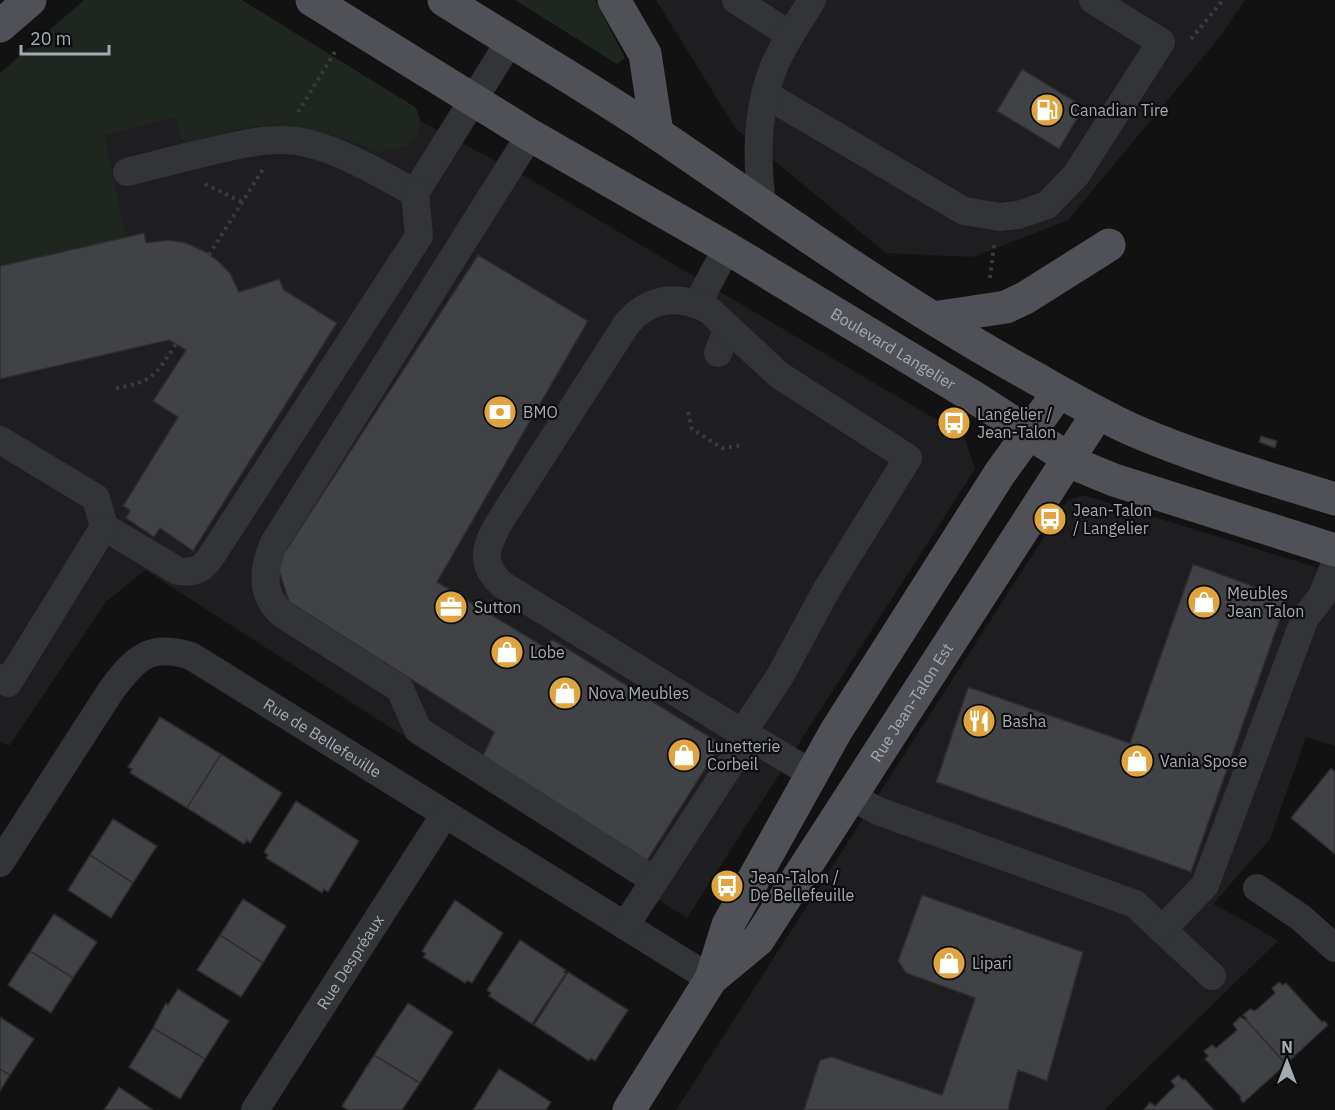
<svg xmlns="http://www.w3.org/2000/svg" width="1335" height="1110" font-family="'IBM Plex Sans',sans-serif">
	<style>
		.built { fill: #1e1e20 }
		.green { fill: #1f261f }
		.building { fill: #414246; stroke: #2c2c2f; stroke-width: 1.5 }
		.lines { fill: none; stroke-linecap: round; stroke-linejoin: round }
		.path { stroke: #3a3b3f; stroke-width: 4; stroke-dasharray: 3 4.5; stroke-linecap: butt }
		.minor { stroke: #333438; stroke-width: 28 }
		.major { stroke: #505157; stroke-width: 33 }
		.labels { text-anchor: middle; stroke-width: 4.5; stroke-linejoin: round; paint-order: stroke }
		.poi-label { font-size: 16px; fill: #a5a9b2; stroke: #0d0d0e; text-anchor: start }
		.street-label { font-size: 16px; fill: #a5a9b2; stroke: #0d0d0e }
	</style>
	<rect width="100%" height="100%" fill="#121213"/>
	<path class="built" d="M192 0 526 177 964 436 975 469 687 918 145 570 106 602 9 746 0 741V112Z
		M656 0H1245L1219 38 1068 220 973 257 886 253 736 129Z
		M1083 495 1335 573V746L1306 737 1270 839 1213 904 1247 922 1278 941 1104 1110H676L1067 501Z"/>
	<path class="green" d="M84 0H242L415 107C429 128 410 154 385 148L383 153C344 139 305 122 262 126 236 128 211 138 185 142L181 139 175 117 104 135 126 237 0 266V73Z
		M515 0H595L625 58 617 64Z"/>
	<path class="building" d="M1022 69 1084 107 1059 149 997 111Z
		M144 233 146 243 169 240 186 243 206 252 218 261 230 273 239 292 279 279 284 290 337 323 193 551 160 528 154 537 126 518 130 510 123 506 178 417 153 401 186 350 169 340 0 379V266Z
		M478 255 588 321 437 582 546 648 552 639 721 744 646 862 483 756 494 732 289 602 277 564Z
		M1261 436 1277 441 1275 448 1259 442Z
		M1057 516 1063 520 1053 535 1047 531Z
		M1193 564 1287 599 1191 872 936 782 968 687 1130 743Z
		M160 717 221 754 187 808 130 773 132 769 128 767Z
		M221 754 282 793 250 843 247 840 244 844 187 808Z
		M1331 768 1335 772V854L1291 818Z
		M296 801 359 841 328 892 324 889 322 893 266 858 268 855 264 852Z
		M113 819 157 846 133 883 90 855Z
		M90 855 133 883 111 918 68 890Z
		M922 895 1083 952 1047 1081 1018 1070 1008 1110H804L820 1060 832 1057 942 1095 975 998 906 973 898 961Z
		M243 899 286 926 263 963 220 935Z
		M455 900 503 933 472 983 467 980 465 983 423 957 426 954 422 951Z
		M54 914 97 942 73 978 30 951Z
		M220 935 263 963 241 997 197 970Z
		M520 940 566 970 564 972 566 973 532 1024 489 996 491 993 487 990Z
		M30 951 73 978 51 1013 8 985Z
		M568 972 628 1010 595 1061 591 1058 589 1061 534 1025Z
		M1279 982 1283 985 1286 983 1322 1022 1324 1021 1328 1025 1286 1064 1246 1020 1247 1019 1243 1015 1250 1009 1255 1011 1275 993 1272 988Z
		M178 989 229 1021 205 1059 153 1028 166 1003 168 1005Z
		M408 1003 453 1032 420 1083 374 1055Z
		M0 1017 34 1039 10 1075 0 1069Z
		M1240 1017 1246 1020 1286 1064 1243 1103 1240 1099 1241 1097 1205 1059 1208 1056 1204 1051 1212 1045 1216 1048 1237 1030 1233 1024Z
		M153 1028 205 1059 180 1099 129 1067Z
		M374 1055 420 1083 402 1110H348L342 1106Z
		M0 1069 10 1075 0 1091Z
		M499 1069 551 1102 546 1110H473Z
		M1178 1075 1183 1080 1185 1079 1214 1110H1144L1150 1102 1155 1106 1175 1086 1171 1081Z
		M119 1087 153 1110H104Z"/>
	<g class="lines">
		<path class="path" d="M1191 39 1223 0
			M298 112 335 52
			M205 184 242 202
			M209 255 263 169
			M990 278 994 244
			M116 388C154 382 156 374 176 344
			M688 412 692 429 722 448 744 445"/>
		<g class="minor">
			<path d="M736 0 790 35"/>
			<path d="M765 94 964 211 1000 217 1018 215 1047 205 1076 175 1161 42 1093 0"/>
			<path d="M530 135 274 543C263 568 260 594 282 614L400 689 418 730 654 880"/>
			<path d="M127 172C152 166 177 159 203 153 239 145 274 134 311 144 348 154 382 175 415 193L510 41"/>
			<path d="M762 205C757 162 756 119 770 77 779 50 797 25 812 0"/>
			<path d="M697 304 727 248"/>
			<path d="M718 353 728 328"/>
			<path d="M0 440 96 498 104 527 178 571C197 574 205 567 214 552L419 236 415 193"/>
			<path d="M0 678 8 683 104 527"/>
			<path d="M852 797 878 811 1135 904 1212 976"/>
			<path id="s1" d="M0 863 112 689C137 657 150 643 191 656L711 979"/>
			<path d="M1257 888 1300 917 1335 948"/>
			<path d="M625 926 737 754 743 732 780 676 827 589 908 458 779 375 709 310C678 294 648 297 626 325L502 518C486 544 477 564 504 586L726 723C755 740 783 756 812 774"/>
			<path d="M1162 930 1205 885 1305 618 1322 596 1335 564"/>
			<path id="s2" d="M255 1110 445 814"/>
		</g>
		<g class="major">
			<path id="s3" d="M312 0 530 135 727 248 977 399 1080 466 1114 480 1335 550"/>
			<path d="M444 0C515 45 589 87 658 134 779 216 898 302 1026 373 1062 393 1097 414 1135 431 1200 459 1268 478 1335 499"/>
			<path d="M614 0 645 54 657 133"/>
			<path d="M0 26 30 0"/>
			<path d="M933 318 1006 307 1025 298 1109 245"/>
			<path id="s4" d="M711 979 758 940 1098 413"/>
			<path d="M629 1110 711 979 728 925 836 731 1000 473 1059 392"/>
		</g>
	</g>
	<defs>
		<g id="fuel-disc" transform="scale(1.725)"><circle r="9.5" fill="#dfa43f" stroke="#0d0d0e"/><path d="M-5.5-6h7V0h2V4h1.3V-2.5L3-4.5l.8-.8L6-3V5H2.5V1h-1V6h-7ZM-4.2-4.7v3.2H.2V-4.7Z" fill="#fff"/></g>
		<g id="bank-disc" transform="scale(1.725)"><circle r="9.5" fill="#dfa43f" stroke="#0d0d0e"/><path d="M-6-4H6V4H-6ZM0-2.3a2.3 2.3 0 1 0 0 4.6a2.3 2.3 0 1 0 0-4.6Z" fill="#fff"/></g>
		<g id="bus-disc" transform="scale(1.725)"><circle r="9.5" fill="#dfa43f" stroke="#0d0d0e"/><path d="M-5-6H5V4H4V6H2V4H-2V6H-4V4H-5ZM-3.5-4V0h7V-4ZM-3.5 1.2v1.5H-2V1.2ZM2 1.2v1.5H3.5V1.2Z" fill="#fff"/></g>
		<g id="shop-disc" transform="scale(1.725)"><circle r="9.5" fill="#dfa43f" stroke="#0d0d0e"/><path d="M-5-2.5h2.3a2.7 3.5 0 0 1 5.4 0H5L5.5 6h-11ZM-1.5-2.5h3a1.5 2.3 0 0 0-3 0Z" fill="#fff"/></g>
		<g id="office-disc" transform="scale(1.725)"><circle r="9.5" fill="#dfa43f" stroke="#0d0d0e"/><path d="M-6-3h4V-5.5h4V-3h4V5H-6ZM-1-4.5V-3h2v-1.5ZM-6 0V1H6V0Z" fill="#fff"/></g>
		<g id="restaurant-disc" transform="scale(1.725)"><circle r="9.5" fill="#dfa43f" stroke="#0d0d0e"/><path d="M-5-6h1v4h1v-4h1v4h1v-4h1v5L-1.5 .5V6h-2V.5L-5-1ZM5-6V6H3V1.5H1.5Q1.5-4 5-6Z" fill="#fff"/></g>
	</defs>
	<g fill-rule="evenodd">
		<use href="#fuel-disc" x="1047" y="110"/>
		<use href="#bank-disc" x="500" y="412"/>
		<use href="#bus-disc" x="954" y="423"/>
		<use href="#bus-disc" x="1050" y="519"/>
		<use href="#shop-disc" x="1204" y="602"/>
		<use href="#office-disc" x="451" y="607"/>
		<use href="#shop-disc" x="507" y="652"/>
		<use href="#shop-disc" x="565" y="693"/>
		<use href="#restaurant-disc" x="979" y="721"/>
		<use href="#shop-disc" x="684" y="755"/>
		<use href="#shop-disc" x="1137" y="761"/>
		<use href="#bus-disc" x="727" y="886"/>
		<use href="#shop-disc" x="949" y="963"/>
	</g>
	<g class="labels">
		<g class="poi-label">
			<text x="1070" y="116">Canadian Tire</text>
			<text x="523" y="418">BMO</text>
			<text x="977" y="420">Langelier /<tspan x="977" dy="18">Jean-Talon</tspan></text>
			<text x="1073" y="516">Jean-Talon<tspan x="1073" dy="18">/ Langelier</tspan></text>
			<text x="1227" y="599">Meubles<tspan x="1227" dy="18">Jean Talon</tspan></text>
			<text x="474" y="613">Sutton</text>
			<text x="530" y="658">Lobe</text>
			<text x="588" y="699">Nova Meubles</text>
			<text x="1002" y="727">Basha</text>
			<text x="707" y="752">Lunetterie<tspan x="707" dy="18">Corbeil</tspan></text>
			<text x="1160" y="767">Vania Spose</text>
			<text x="750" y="883">Jean-Talon /<tspan x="750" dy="18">De Bellefeuille</tspan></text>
			<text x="972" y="969">Lipari</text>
		</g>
		<g class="street-label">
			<text dy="6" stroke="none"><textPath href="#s3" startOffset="678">Boulevard Langelier</textPath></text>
			<text dy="6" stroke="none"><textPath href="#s4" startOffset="344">Rue Jean-Talon Est</textPath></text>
			<text dy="6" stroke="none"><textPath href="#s1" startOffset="456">Rue de Bellefeuille</textPath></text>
			<text dy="6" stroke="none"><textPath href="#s2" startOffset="176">Rue Despréaux</textPath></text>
		</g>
	</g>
	<g transform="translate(1287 1062)" stroke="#0d0d0e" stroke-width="4.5" paint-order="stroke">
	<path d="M0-4.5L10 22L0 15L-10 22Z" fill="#a5a9b2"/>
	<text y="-9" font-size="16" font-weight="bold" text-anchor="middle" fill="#a5a9b2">N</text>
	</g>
	<path d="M21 45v9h88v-9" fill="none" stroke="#a5a9b2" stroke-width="3"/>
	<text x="30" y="45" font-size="18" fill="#a5a9b2" stroke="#0d0d0e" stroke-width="4.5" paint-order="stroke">20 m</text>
</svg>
